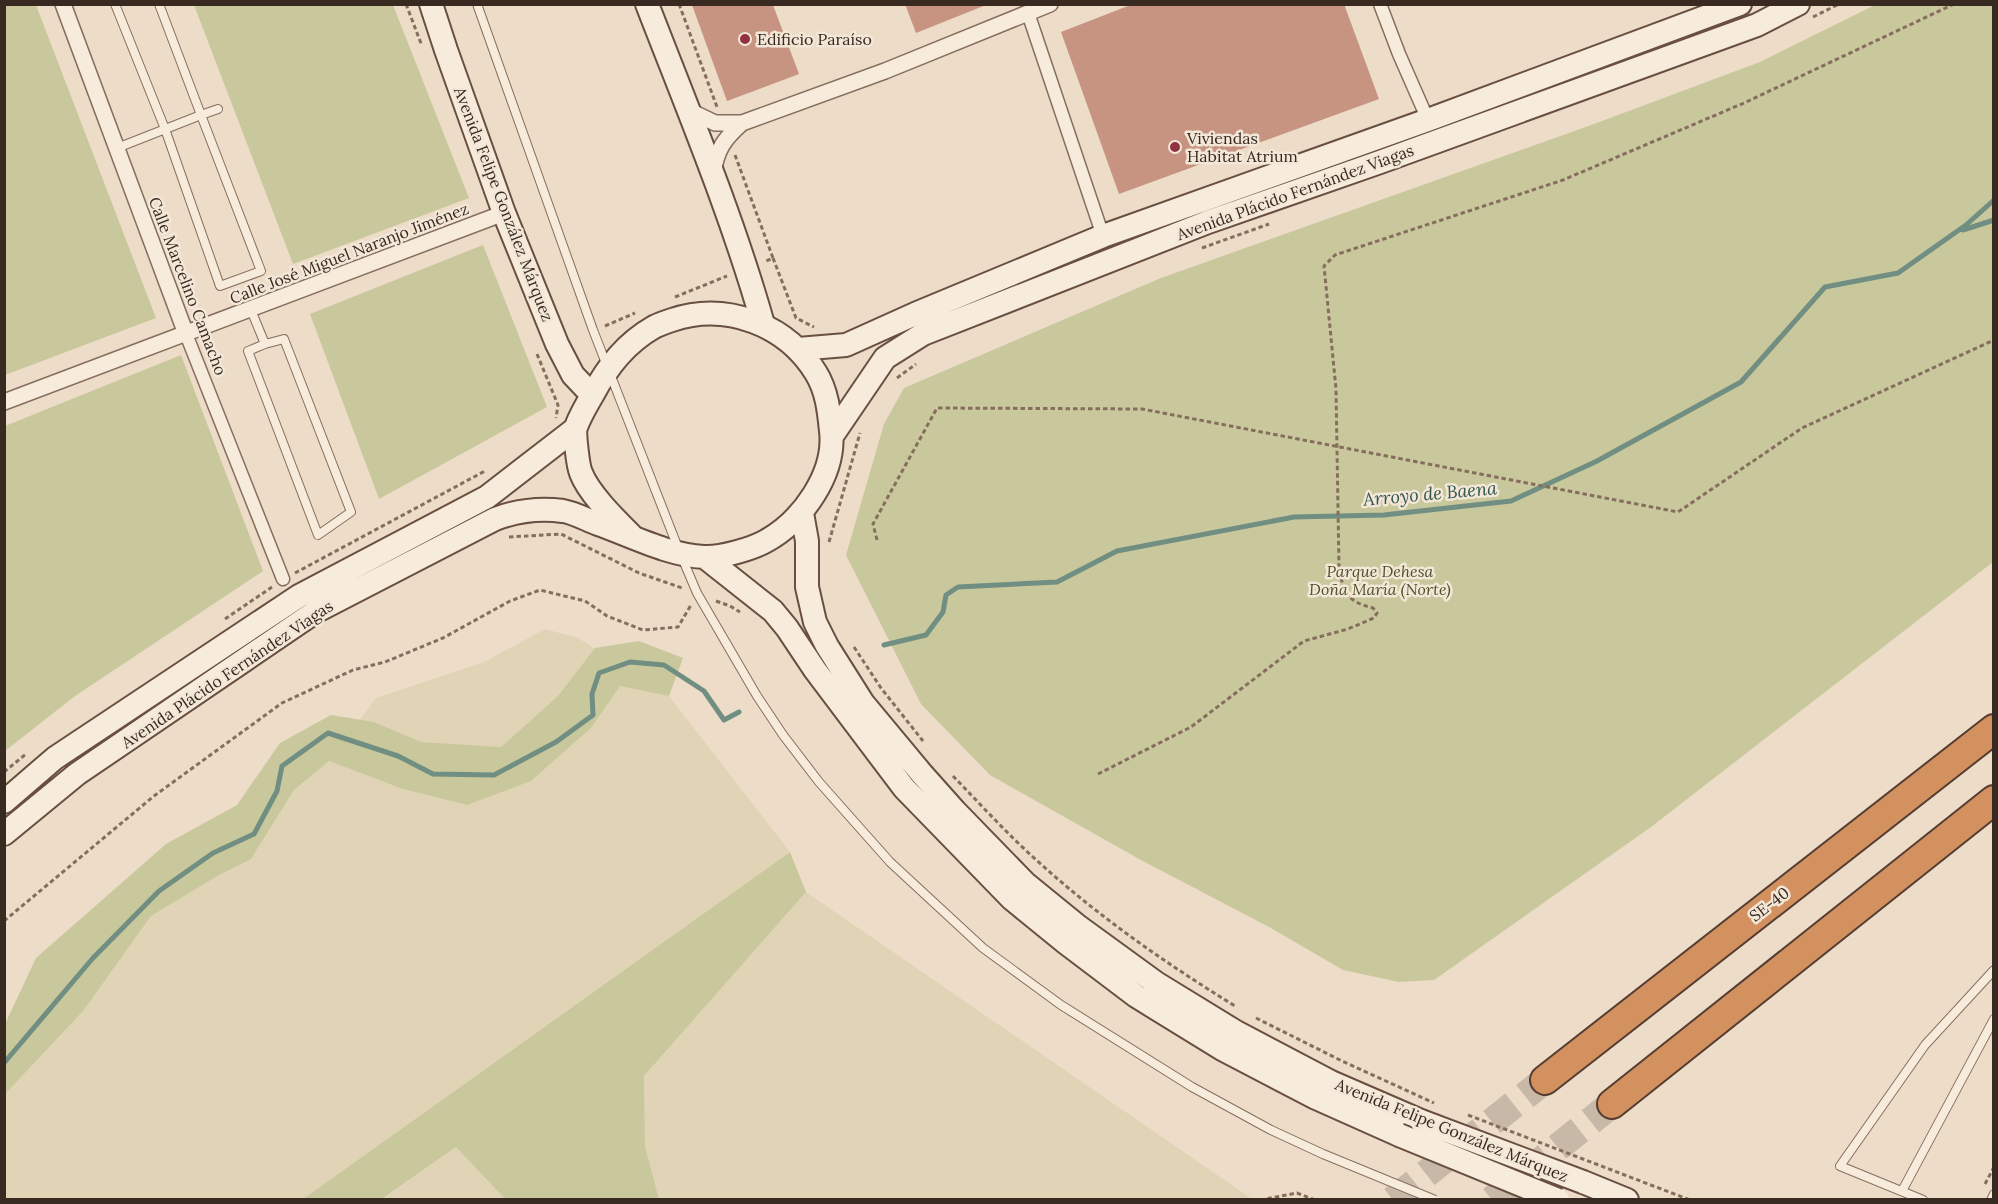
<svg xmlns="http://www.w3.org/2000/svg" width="1998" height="1204" font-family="Lora,serif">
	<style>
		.farmland { fill: #e1d4b6 }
		.green { fill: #c9c89c }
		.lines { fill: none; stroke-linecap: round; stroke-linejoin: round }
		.stream { stroke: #708e82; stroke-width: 5 }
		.building { fill: #c79481 }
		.motorway-tunnel { stroke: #c8b8a7; stroke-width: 28; stroke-dasharray: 28 14; stroke-linecap: butt }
		.service-casing { stroke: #866e5e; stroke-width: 10 }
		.pedestrian-casing { stroke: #866e5e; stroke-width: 15 }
		.minor-casing { stroke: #866e5e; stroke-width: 18 }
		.secondary-casing { stroke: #684f41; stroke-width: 26 }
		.motorway-casing { stroke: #553d32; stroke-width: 32 }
		.path { stroke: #866e5e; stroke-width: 3; stroke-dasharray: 4.5 3; stroke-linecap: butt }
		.service { stroke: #f7ebdb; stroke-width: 8 }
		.pedestrian { stroke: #f7ebdb; stroke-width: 12 }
		.minor { stroke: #f7ebdb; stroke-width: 15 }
		.secondary { stroke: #f7ebdb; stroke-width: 22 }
		.motorway { stroke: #d49160; stroke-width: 28 }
		.service-bridge-casing { stroke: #866e5e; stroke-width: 10; stroke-linecap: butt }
		.secondary-bridge-casing { stroke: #684f41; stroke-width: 26; stroke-linecap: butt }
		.service-bridge { stroke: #f7ebdb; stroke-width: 8 }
		.secondary-bridge { stroke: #f7ebdb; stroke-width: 22 }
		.poi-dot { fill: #913240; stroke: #f3e7d7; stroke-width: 2 }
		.labels { text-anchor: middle; stroke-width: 5; stroke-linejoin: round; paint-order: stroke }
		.poi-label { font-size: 16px; fill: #382921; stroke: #f3e7d7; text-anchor: start }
		.street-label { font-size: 16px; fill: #382921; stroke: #f3e7d7 }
		.park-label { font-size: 16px; font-style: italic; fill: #4e5329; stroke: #f3e7d7 }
		.water-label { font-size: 18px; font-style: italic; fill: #31564f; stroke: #f3e7d7 }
	</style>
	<rect width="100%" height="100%" fill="#ecdcc8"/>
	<path class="farmland" d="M545 629 578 638 669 696 790 852 303 1199H5L4 1094 84 1010 151 916 197 878 251 859 294 790 329 761 376 698 484 662Z
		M806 892 1252 1199H659L645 1146 644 1076Z
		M456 1147 505 1199 382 1200Z"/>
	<path class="green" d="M5 4 36 5 156 318 5 375Z
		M194 5H393L469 198 293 264Z
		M1875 5H1993V562L1651 827 1434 980 1399 982 1343 970 1269 927 1141 860 990 775 921 704 846 555 884 424 904 388 1161 278 1594 124 1760 62Z
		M483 245 547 407 379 499 310 314Z
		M181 355 263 571 75 696 5 751V426Z
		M639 641 683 658 669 696 620 686 591 728 531 781 467 805 403 789 329 761 294 790 251 859 219 875 151 916 84 1010 5 1094V1024L36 958 166 844 237 805 280 743 331 715 374 722 421 742 501 747 558 696 595 648Z
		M790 852 806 892 644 1076 645 1146 659 1199H505L456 1147 382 1199H303Z"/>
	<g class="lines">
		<path class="stream" d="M1963 230 1994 220
			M884 645 926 635 943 612 946 595 958 587 1057 582 1117 551 1294 517 1384 515 1511 501 1597 461 1741 382 1825 287 1898 273 1966 225 1994 200
			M4 1063 93 958 159 891 213 853 254 834 277 791 282 766 328 733 398 756 433 774 494 775 556 742 593 715 592 694 599 673 630 662 664 665 704 691 724 720 739 712"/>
	</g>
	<path class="building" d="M905 4H986V5L916 33Z
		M1133 4H1344L1379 99 1119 194 1061 32Z
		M692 5H773L799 74 727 101Z"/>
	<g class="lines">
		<path class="motorway-tunnel" d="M1393 1200 1545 1080
			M1492 1200 1612 1104"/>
		<g class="service-casing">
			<path id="service" d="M115 4 165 129 220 286 261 271 201 115 117 148
				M159 4 201 115 218 109
				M477 4 593 330 680 553 697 593 757 696 783 735 819 782 890 862 983 948 1061 1005 1192 1087 1271 1130 1323 1154
				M251 310 265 344 248 351 318 535 351 512 284 339 265 344
				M1902 1191 1994 1019
				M1923 1200 1840 1166 1925 1045 1994 970
				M1991 1200 1994 1194"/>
		</g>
		<g class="pedestrian-casing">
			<path id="pedestrian" d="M1380 4 1399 54 1428 120
				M1028 13 1103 236
				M186 334 283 579"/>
		</g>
		<g class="minor-casing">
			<path id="minor" d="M63 4 186 334
				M688 110 715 123H742L885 71 1050 4
				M713 173C717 149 724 139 742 123
				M4 402 504 213"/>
		</g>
		<g class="secondary-casing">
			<path id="secondary" d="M431 4 446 50 504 213 557 344 573 375 592 395
				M647 4C688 110 732 215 763 324
				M798 349 846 345 915 314 1103 236 1428 120 1740 4
				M832 436 885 358 923 334 1208 222 1380 162 1757 25 1798 4
				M802 513 807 541V587L815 622 827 646 863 703 922 774 955 811 1025 883 1079 927 1156 983 1236 1032 1331 1082 1421 1121
				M706 558 773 611 787 628 815 670 904 788 1012 899 1066 943 1136 996 1222 1049 1316 1098 1399 1135
				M4 802 55 758 299 596 487 497 575 429
				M4 834 77 774 315 612 495 519C516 511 541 508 563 511 575 513 587 520 598 524 632 536 668 555 704 557 720 558 752 549 766 541 802 521 836 474 831 431 829 411 827 391 816 373 786 324 726 302 672 320 666 322 660 324 654 327 626 343 608 366 593 394 587 404 580 416 576 427 574 433 578 466 581 473 589 494 617 521 633 537
				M1583 1182 1627 1200"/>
		</g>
		<g class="motorway-casing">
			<path id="motorway" d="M1545 1080 1994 729
				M1612 1104 1994 800"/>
		</g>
		<path class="path" d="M406 4 422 46
			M679 4 717 107
			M1813 17 1839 4
			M735 155 773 258 764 262
			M1202 248 1269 224
			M773 258 796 318 814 327
			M675 297 727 276
			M605 326 635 313
			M537 354 558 405 556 418
			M897 378 916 364
			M509 537 561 534 639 573 682 588
			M877 540 873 524 937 408 1142 409 1678 512 1802 428 1994 340
			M829 542 860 433
			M295 573 485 471
			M716 601 730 606 740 612
			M225 619 272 587
			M854 647 881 688 923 741
			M4 772 26 754
			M1098 774 1191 727 1304 641 1348 629 1374 618 1377 613 1373 608C1346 601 1344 593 1339 568L1336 389 1324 266 1335 255 1563 180 1744 103 1954 4
			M953 776C982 806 1011 838 1043 866 1102 919 1167 964 1235 1006
			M4 921 154 796 282 703 353 670 385 662 443 638 510 601 540 590 585 601 607 616 643 630 678 627 691 605
			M1256 1018 1342 1061 1434 1103
			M1468 1115 1690 1200
			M1985 1184 1994 1167
			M1260 1200 1297 1193 1315 1200"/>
		<use href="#service" class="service"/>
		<use href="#pedestrian" class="pedestrian"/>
		<use href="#minor" class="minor"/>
		<use href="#secondary" class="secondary"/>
		<use href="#motorway" class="motorway"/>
		<g class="service-bridge-casing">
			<path id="service-bridge" d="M1323 1154 1435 1200"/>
		</g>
		<g class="secondary-bridge-casing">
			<path id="secondary-bridge" d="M1421 1121 1583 1182
				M1399 1135 1558 1200"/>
		</g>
		<use href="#service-bridge" class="service-bridge"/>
		<use href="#secondary-bridge" class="secondary-bridge"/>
	</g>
	<g class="poi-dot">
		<circle cx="745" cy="39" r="6"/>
		<circle cx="1175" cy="147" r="6"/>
	</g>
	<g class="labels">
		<g class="poi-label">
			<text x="757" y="45">Edificio Paraíso</text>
			<text x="1187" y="144">Viviendas<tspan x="1187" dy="18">Habitat Atrium</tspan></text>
		</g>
		<g class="street-label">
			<text transform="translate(1295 192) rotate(-20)" y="6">Avenida Plácido Fernández Viagas</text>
			<text transform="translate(504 204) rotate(69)" y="6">Avenida Felipe González Márquez</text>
			<text transform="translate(349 253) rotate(-21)" y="6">Calle José Miguel Naranjo Jiménez</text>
			<text transform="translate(188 286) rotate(69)" y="6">Calle Marcelino Camacho</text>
			<text transform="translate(227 674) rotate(-34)" y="6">Avenida Plácido Fernández Viagas</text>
			<text transform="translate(1769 904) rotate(-38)" y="6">SE-40</text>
			<text transform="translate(1452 1130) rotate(22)" y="6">Avenida Felipe González Márquez</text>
		</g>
		<g class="park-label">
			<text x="1380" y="577">Parque Dehesa<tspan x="1380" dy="18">Doña María (Norte)</tspan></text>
		</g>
		<g class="water-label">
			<text transform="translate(1430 494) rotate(-5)" y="6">Arroyo de Baena</text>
		</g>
	</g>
	<rect width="1998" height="1204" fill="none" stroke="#382921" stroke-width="12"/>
</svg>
